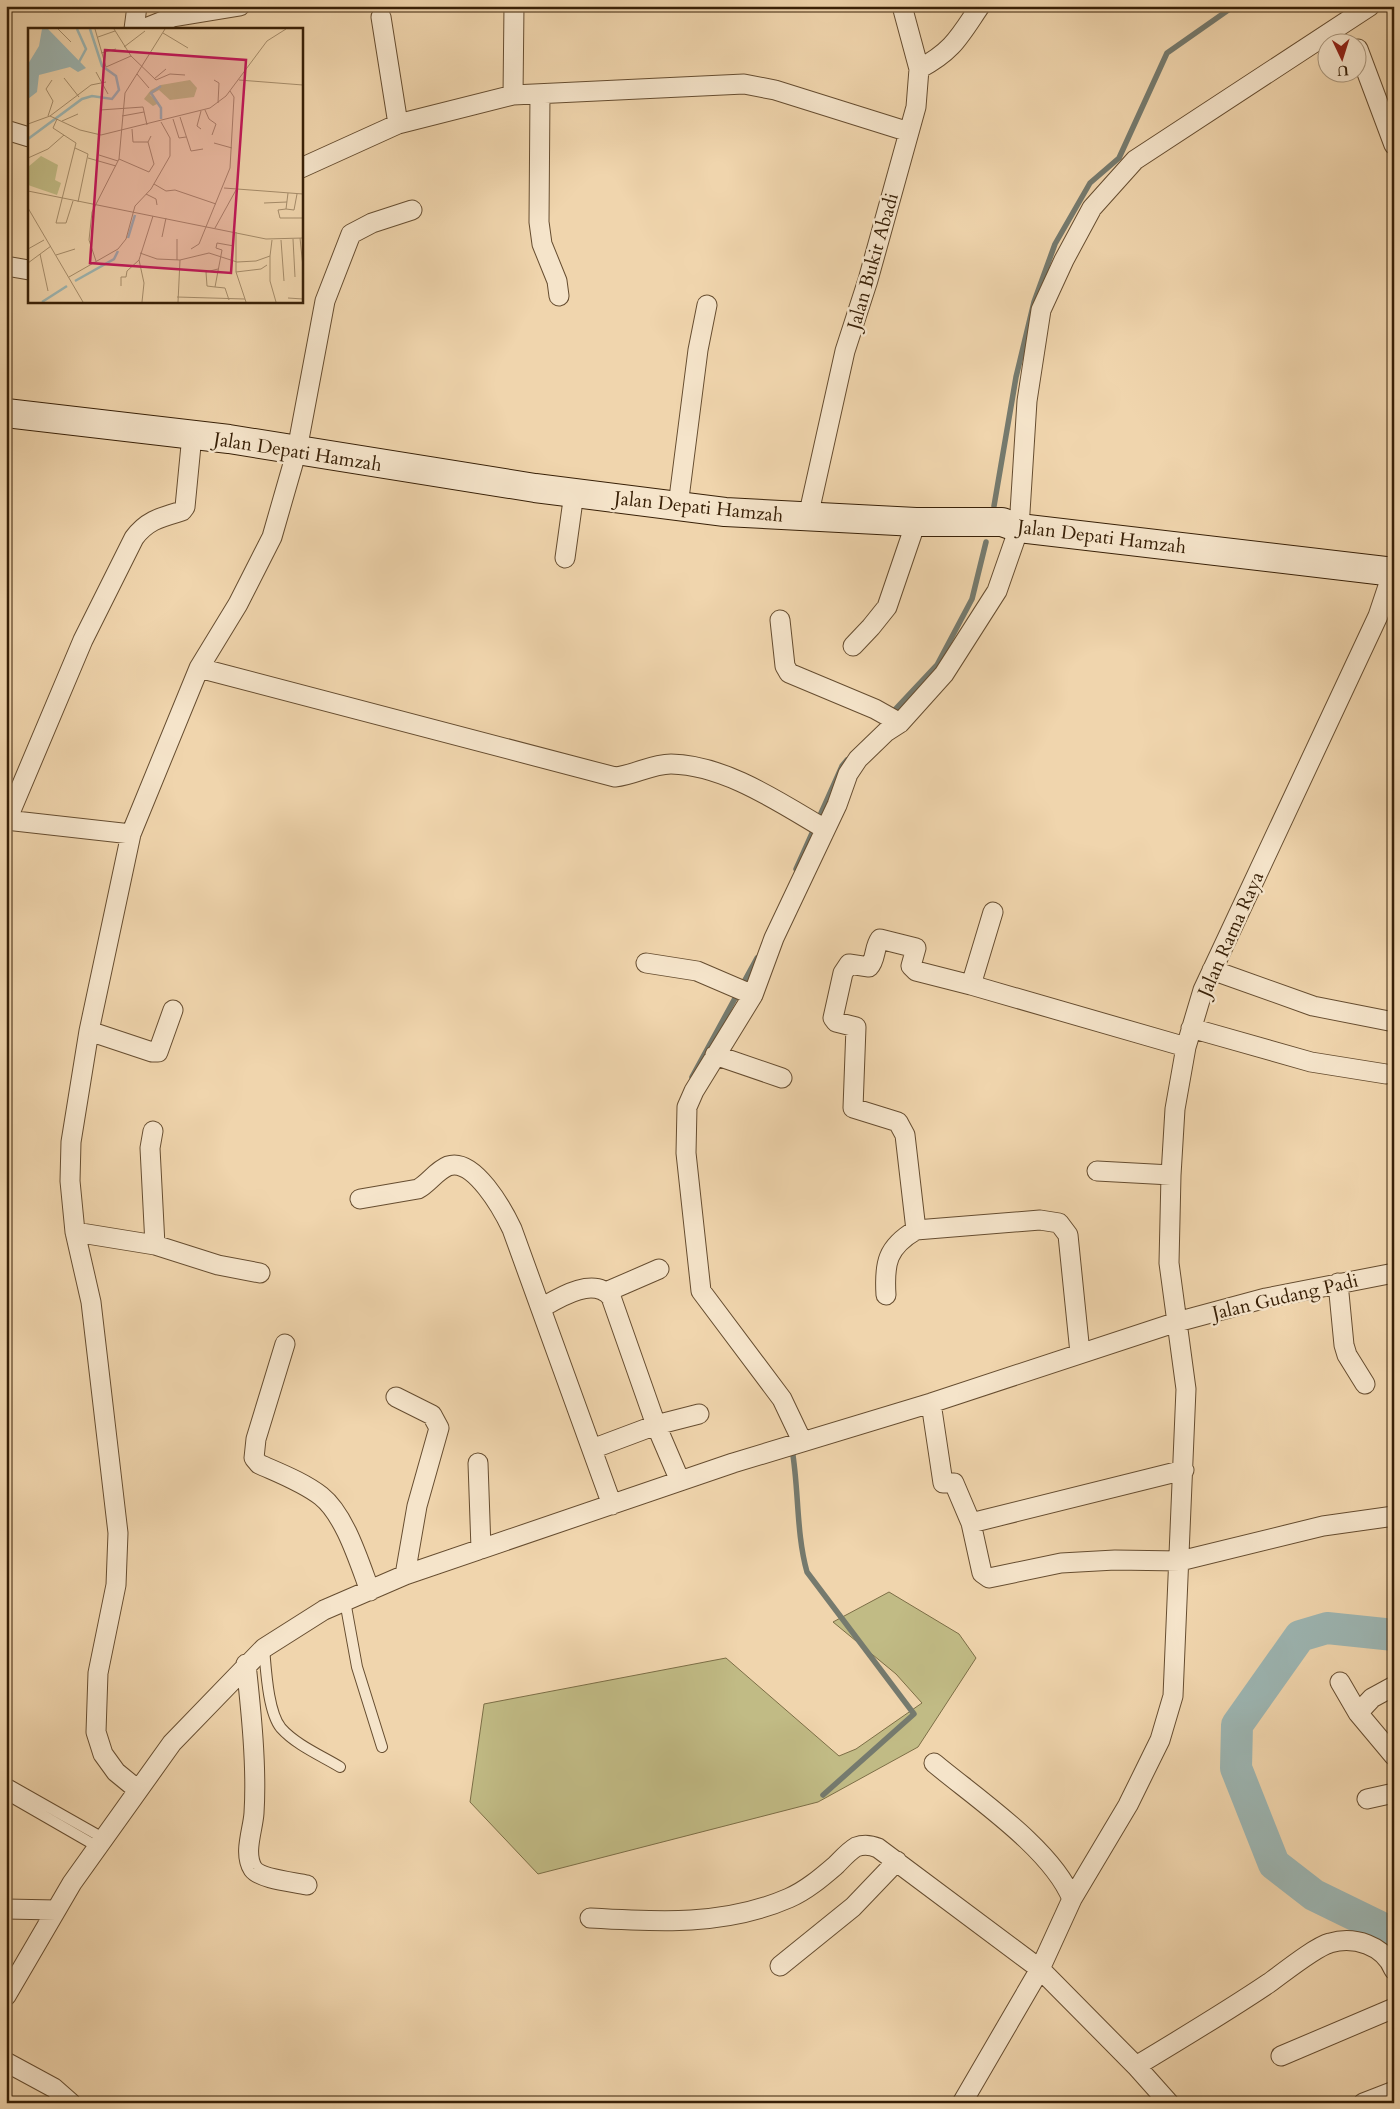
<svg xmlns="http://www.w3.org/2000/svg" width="1400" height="2109" font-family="Cardo,serif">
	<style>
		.green { fill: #c1bb85; stroke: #7c6e46 }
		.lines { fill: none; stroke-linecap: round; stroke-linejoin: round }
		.stream { stroke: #757a6e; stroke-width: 5.5 }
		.river { stroke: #9db6b3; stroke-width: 32 }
		.service-casing { stroke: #664d30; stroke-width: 12 }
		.minor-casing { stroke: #664d30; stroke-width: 21 }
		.secondary-casing { stroke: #382007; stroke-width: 30 }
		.service { stroke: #f5e4ca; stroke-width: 10 }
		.minor { stroke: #f5e4ca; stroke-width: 19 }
		.secondary { stroke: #f5e4ca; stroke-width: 28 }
		.labels { text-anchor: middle; stroke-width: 5; stroke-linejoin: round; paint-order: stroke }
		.street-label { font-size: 19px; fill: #382007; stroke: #f5e4ca }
		.inset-river { fill: none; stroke: #9db6b3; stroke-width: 2.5 }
		.inset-road { fill: none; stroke: #a68d6b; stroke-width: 1 }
		.view { fill: #c2185b; fill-opacity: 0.15; stroke: #c2185b; stroke-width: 2.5 }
		.inset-edge { fill: none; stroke: #382007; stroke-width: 2.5 }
	</style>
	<rect width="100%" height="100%" fill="#f0d5ad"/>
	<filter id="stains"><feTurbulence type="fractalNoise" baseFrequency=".004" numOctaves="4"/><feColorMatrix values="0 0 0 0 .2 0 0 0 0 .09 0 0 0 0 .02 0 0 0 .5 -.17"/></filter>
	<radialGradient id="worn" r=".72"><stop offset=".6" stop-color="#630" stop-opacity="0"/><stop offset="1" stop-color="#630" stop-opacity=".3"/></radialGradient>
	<path class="green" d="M889 1592 959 1634 976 1658 918 1747 818 1802 538 1874 470 1802 484 1704 726 1658 839 1756 856 1749 922 1703 896 1674 833 1622Z"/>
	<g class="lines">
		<path class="stream" d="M994 506 1016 377 1034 302 1055 244 1090 183 1119 158 1167 53 1234 6
			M891 714 937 665 972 599 986 542
			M796 869 842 766 847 760
			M692 1077 757 958
			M792 1449C799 1489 796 1533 807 1572L914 1714 823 1795"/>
		<path class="river" d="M1394 1635 1327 1628 1300 1636 1237 1725 1236 1768 1274 1864 1314 1895 1394 1934"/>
		<g class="service-casing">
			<path id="service" d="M345 1601 357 1667 382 1747
				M264 1648C266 1670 268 1712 281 1728 296 1745 322 1756 340 1767
				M6 1783 103 1838
				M6 1794 98 1847"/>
		</g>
		<g class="minor-casing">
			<path id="minor" d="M381 17 398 124
				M134 29 137 6
				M143 29 173 17 240 6
				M1358 49 1394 145
				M919 69C953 51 959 37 980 6
				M540 94 539 222 542 244 557 281 559 296
				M513 95 514 6
				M6 130 29 137
				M301 168 398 124 513 95 744 84 775 90 909 132
				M6 266 29 270
				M678 506 698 350 707 305
				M808 517 845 351 868 280 916 107 919 69 902 6
				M565 558 574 493
				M780 620 785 666 789 673 875 709 900 723
				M853 646 871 627 887 607 916 522
				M199 668 615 777C635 775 651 764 671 764 725 765 779 802 825 829
				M6 820 131 834
				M7 820 83 640 134 538C147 520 162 517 182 511L185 507 192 435
				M646 963 697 971 753 995
				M1212 970 1313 1006 1394 1022
				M971 985 993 912
				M1191 1028 1311 1062 1386 1074
				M89 1031 152 1052H158L173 1010
				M715 1055 782 1078
				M153 1131 150 1148 155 1245
				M1097 1171 1171 1175
				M360 1199 418 1189C429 1183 436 1171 448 1166 474 1157 503 1210 512 1229L612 1505
				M916 1230 905 1135 898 1122 853 1108 856 1027 836 1022 833 1018 843 973 849 964 869 967C876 960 874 947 880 939L916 948 911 966 916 971 971 985 1186 1047
				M75 1232 155 1245 218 1265 260 1273
				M1338 1283 1344 1345 1347 1355 1365 1384
				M606 1292 659 1269
				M886 1295C884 1263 887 1247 916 1230L1040 1220 1059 1223 1068 1235 1080 1353
				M541 1308C560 1297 594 1276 611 1297L656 1425 680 1481
				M285 1344 256 1439 254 1458 259 1464C279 1473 303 1482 321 1496 345 1515 359 1562 370 1591
				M396 1397 432 1415 439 1428 417 1506 405 1575
				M931 1403 943 1483H954L971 1523 982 1573 989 1578 1061 1563 1115 1560 1180 1561 1323 1526 1394 1516
				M802 1441 782 1399 701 1291 686 1153 687 1107 694 1091 753 995 774 938 837 805 848 774 858 759 886 732 900 723 944 674 997 591 1019 528 1027 401 1041 310 1064 260 1092 208 1135 160 1370 6
				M592 1449 656 1425 699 1414
				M478 1463 481 1549
				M971 1523 1184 1470
				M246 1664C251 1710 257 1767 254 1813 253 1830 243 1853 253 1869 260 1879 294 1882 307 1885
				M1340 1682 1358 1713 1394 1756
				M1358 1713 1372 1698 1394 1686
				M934 1763C976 1798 1052 1849 1072 1899
				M138 1790 116 1772 103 1754 96 1732 98 1673 116 1585 118 1533 91 1302 75 1232 70 1181 71 1142 89 1031 131 834 199 668 238 604 272 537 297 450 325 301 351 234 372 223 412 210
				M1367 1799 1394 1793
				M6 1909 56 1910
				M590 1918C658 1922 725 1926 789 1898 807 1890 822 1877 836 1865 842 1859 849 1851 856 1847 864 1844 871 1845 878 1848L1040 1969 1136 2066 1169 2103
				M780 1966 853 1907 897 1861
				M6 1996 72 1883 172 1743 264 1648 324 1610 405 1575 733 1463 931 1403 1177 1322 1266 1298 1394 1273
				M1281 2056 1394 2008
				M6 2062 54 2088 71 2103
				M1136 2066C1181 2039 1226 2012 1269 1983 1283 1973 1315 1947 1330 1943 1354 1936 1384 1945 1394 1970
				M962 2103 1040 1969 1072 1899 1128 1805 1160 1740 1173 1696 1186 1389 1169 1263 1171 1175 1175 1109 1186 1047 1203 990 1378 616 1394 568
				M1363 2103 1394 2091"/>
		</g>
		<g class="secondary-casing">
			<path id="secondary" d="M6 413 229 439 535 488 725 512 916 522H1002L1019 528 1394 572"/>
		</g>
		<use href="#service" class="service"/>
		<use href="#minor" class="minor"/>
		<use href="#secondary" class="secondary"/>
	</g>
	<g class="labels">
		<g class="street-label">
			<text transform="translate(872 261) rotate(-74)" y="7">Jalan Bukit Abadi</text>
			<text transform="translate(298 451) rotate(9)" y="7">Jalan Depati Hamzah</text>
			<text transform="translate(699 506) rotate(6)" y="7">Jalan Depati Hamzah</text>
			<text transform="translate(1102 536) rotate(7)" y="7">Jalan Depati Hamzah</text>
			<text transform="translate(1230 934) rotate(-66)" y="7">Jalan Ratna Raya</text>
			<text transform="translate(1285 1296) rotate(-13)" y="7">Jalan Gudang Padi</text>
		</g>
	</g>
	<g transform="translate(28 28)">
		<rect width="275" height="275" fill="#f0d5ad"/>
		<path d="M162 52 169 60 166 69 142 72 131 62 122 67 131 75 125 78 116 71 123 62 133 57ZM13 128 30 137 27 152 33 155 29 167 0 157V139Z" fill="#c1bb85"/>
		<path d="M14 1H20L58 40 50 44 42 39 11 47 9 64 0 71V36L11 18Z" fill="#9db6b3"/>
		<path class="inset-river" d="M49 1 58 21 51 34M133 58 123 65 133 80V91M0 111 54 71 64 68 84 71 91 62 88 48 74 38 62 1M100 210 107 187M47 253 86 231 90 223M14 274 39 258"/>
		<path class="inset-road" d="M30 1 43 14M67 1 78 39 103 28M86 1 103 28 128 52 142 46 157 47M135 5 160 20M70 9 87 3M96 19 117 3M73 25 88 21M68 44 80 66M109 46 121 60M36 50 51 69M126 51 138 41M186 52 191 55 190 75M211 52 275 57M72 82 115 79 119 97M177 82 181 91 188 96 184 107M20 88 25 73 18 61 24 52M22 88 63 57 78 54M94 88 116 84M152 89 163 123 175 121M29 91 25 100 48 115 28 195H38L45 173M145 91 151 110 158 109M34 93 50 86M0 96 22 88 52 102 73 107 182 80 198 68 239 13 258 1M104 101 105 114H120L123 108M173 101 169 98 173 83M186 115 204 120M47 120 60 126 50 174M71 127 90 133M0 130 20 121 36 107M60 130 88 138M91 131 121 144 126 136 120 114M126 156 138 163 147 162 188 176M196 160 275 166M0 163 238 211 275 210M260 165 258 181 250 182 252 190H275M118 166 128 171 129 177M236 175 259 174M0 180 55 274M258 181 266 182 269 166M187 200 208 162M208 204V244L218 274M134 209 138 190M272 210 275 239M149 211V232M265 211 267 249M253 212 256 253M0 221 16 212M163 221 171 216 202 140 206 69 202 63M112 225 129 231 152 232 181 225 209 234 228 233 242 228 244 212M12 226 20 263M28 227 47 221M242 228V253L248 274M68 233 61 212 64 184 91 131 97 65 137 1M0 235 23 218M190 241 178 244 179 258 187 259 194 222 188 220 189 215 206 218M208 244 233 241 239 237M41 249 90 221 98 211 107 178 123 161 142 128V110L133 94M93 258V249H98L99 243 111 232M187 259 197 260 201 272M149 269 217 271M260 270 275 271M114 274 116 255 111 232 125 188M150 274 152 232"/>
		<path class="view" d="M77 22 218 32 203 245 62 235Z"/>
		<rect width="275" height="275" class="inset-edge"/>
	</g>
	<rect width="1400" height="2109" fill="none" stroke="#f0d5ad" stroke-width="25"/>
	<rect x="8" y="8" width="1385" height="2094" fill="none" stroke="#382007" stroke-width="2.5"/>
	<rect x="12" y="12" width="1375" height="2084" fill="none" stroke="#382007"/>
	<g transform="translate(1342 58) rotate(176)"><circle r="24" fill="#f5e4ca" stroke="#a9967c"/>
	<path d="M0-4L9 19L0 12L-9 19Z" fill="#8f2418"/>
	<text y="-8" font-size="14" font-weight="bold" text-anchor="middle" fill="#382007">U</text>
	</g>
	<rect width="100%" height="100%" filter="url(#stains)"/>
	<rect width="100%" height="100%" fill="url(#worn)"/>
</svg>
